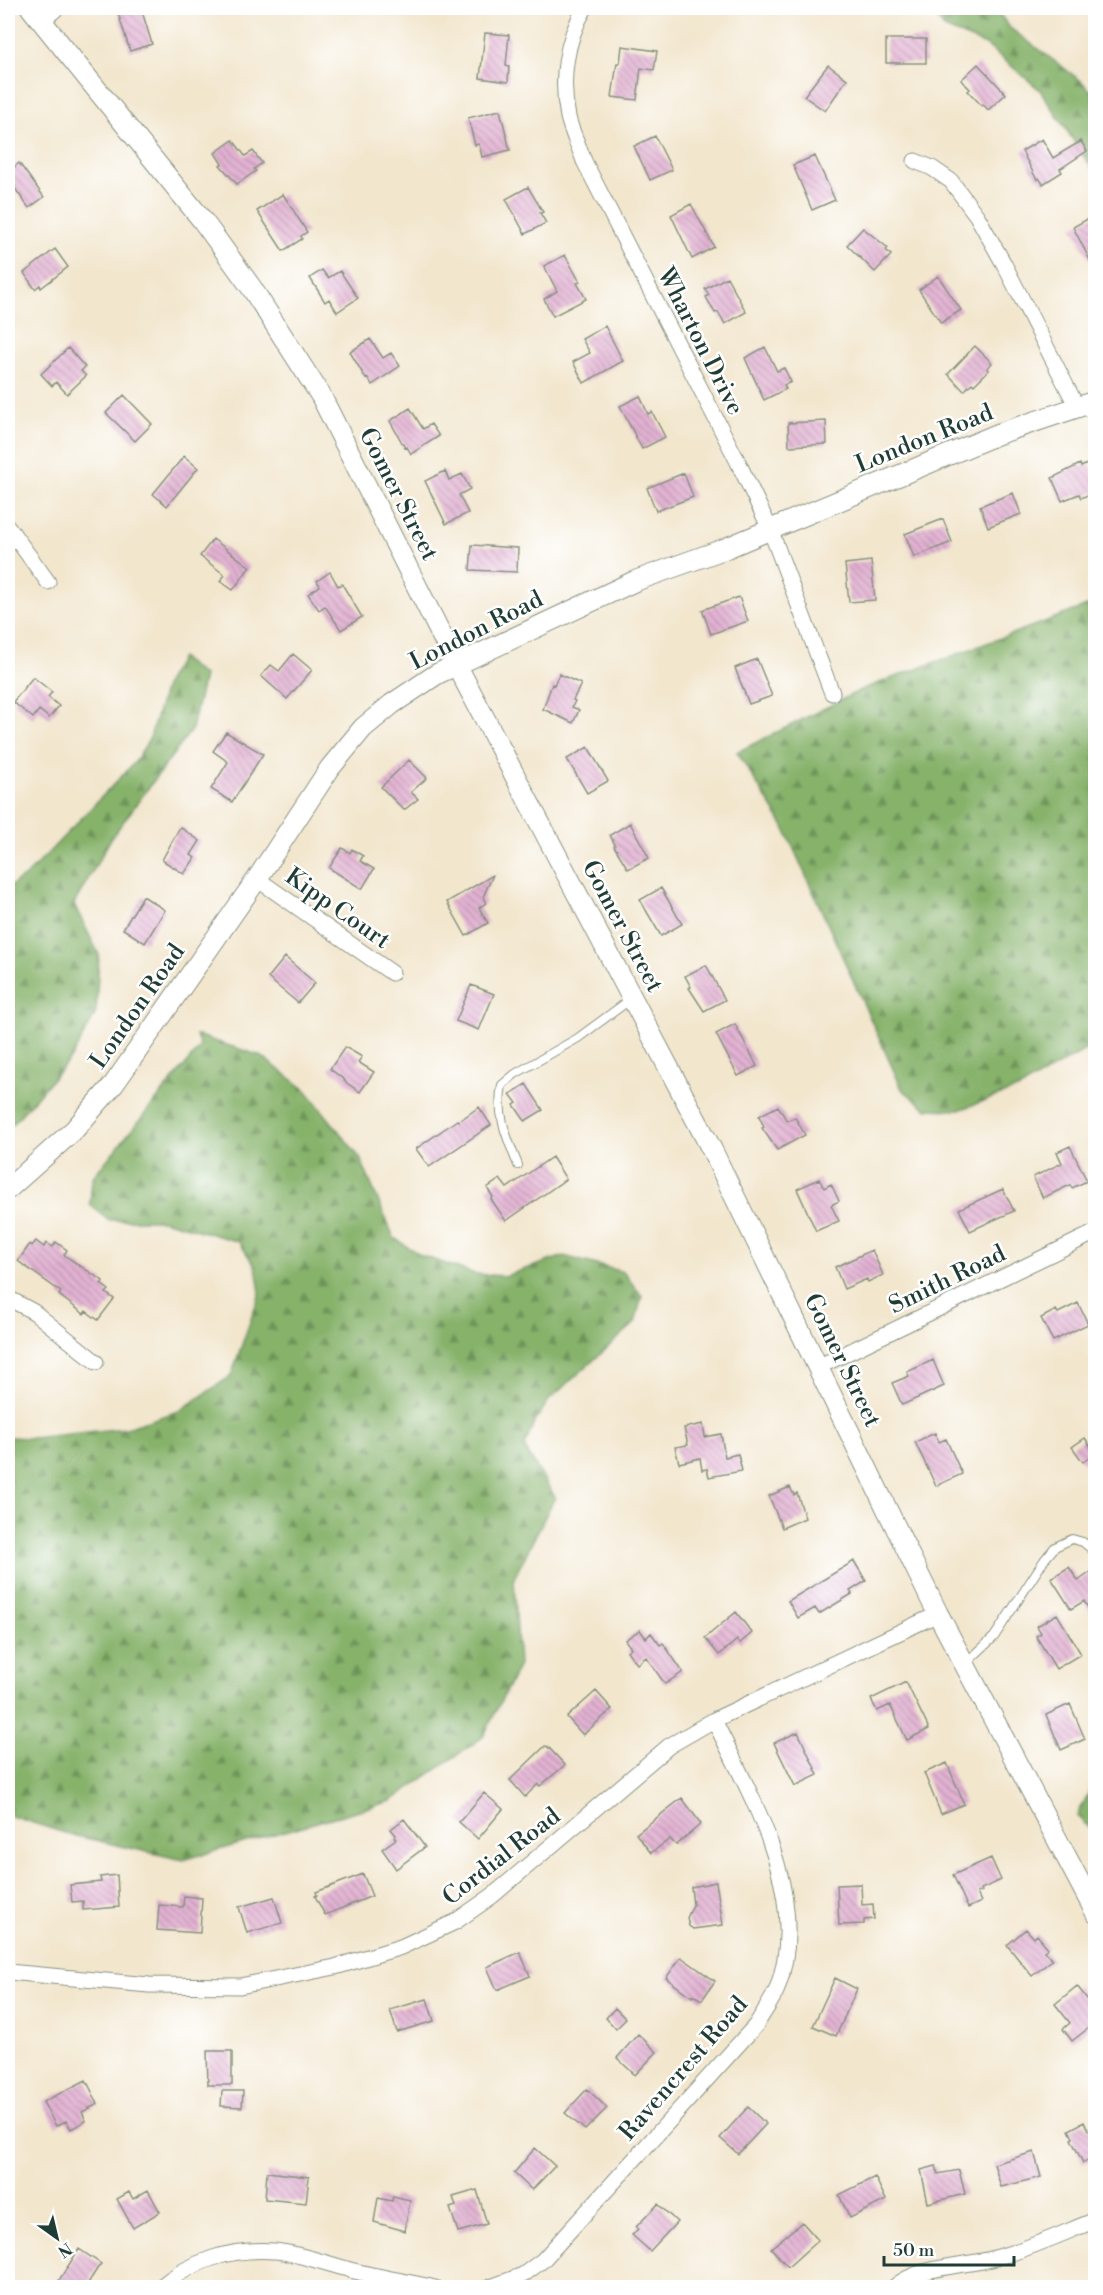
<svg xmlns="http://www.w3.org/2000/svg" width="1103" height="2295" font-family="'Libre Bodoni',serif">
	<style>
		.forest { fill: url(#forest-firs); stroke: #527850; stroke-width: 1.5 }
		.building { fill: url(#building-back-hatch) }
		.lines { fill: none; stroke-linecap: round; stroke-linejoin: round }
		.service-casing { stroke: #889280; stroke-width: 10 }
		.minor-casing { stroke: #889280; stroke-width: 17 }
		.tertiary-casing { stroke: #889280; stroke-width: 22 }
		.service { stroke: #fff; stroke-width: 8 }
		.minor { stroke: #fff; stroke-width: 15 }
		.tertiary { stroke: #fff; stroke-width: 20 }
		.labels { text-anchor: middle; stroke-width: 5; stroke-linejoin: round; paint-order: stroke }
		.street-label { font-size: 24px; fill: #1f3d34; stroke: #fff }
	</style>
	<defs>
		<pattern id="forest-firs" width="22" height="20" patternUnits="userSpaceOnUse" patternTransform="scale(1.5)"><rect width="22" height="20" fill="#86b26b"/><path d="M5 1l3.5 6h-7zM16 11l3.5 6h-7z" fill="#6d9259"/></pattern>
		<pattern id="building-back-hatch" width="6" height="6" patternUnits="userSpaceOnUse" patternTransform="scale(1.5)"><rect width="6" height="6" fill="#e3b2d3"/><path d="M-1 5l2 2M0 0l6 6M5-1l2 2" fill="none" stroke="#b792ac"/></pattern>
	</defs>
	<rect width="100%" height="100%" fill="#fff"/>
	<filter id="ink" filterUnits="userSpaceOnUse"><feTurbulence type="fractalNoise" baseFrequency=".0167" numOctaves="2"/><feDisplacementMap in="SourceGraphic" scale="12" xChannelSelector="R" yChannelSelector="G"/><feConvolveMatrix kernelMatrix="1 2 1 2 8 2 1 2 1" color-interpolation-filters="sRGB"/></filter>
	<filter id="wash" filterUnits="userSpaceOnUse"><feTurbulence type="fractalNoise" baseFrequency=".008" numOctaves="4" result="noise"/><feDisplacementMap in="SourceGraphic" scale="24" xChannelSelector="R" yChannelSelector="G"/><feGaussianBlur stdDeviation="1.35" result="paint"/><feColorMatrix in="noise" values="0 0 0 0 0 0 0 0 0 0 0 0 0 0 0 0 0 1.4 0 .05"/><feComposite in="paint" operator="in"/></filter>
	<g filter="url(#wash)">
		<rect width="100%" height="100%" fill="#f2e6cd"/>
		<path class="forest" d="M930 8H995L1010 28 1080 80 1095 95V173L1040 90 986 45 944 28Z
			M1095 603V1044L1020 1088 959 1110 927 1109 902 1089 783 825 737 752 863 689Z
			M181 658 204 676 192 729 112 837 74 904 99 955 96 1013 71 1058 8 1129V888L28 874 135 762 150 738 166 683Z
			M196 1035 261 1056 306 1090 360 1158 394 1238 420 1255 475 1274 505 1276 564 1256 623 1272 642 1296 635 1323 549 1400 535 1421 524 1447 555 1497 514 1578 519 1665 483 1737 391 1801 183 1860 68 1834 8 1815V1437L31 1438 126 1428 179 1411 231 1376 260 1293 256 1267 239 1242 163 1220H109L90 1205 92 1178 200 1047Z
			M1095 1785V1833L1077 1816 1090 1790Z"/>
		<g id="blocks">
			<path class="building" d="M138 8H141L152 44 130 51 118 13Z
				M485 33 509 35 506 65 509 66 508 82 480 78Z
				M886 39H926V63H886Z
				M622 46 657 51 654 70 641 68 637 100 612 97 617 63H620Z
				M978 64 1006 94 988 110 983 104 982 106 968 91 970 89 961 80Z
				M828 65 847 79 825 111 804 96Z
				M500 110 510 150 482 157 479 144 475 145 468 118Z
				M655 136 672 170 650 180 634 146Z
				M1042 139 1053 158 1081 141 1087 151 1060 169 1062 172 1043 184 1039 178 1037 180 1022 151Z
				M233 140 245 156 253 151 262 163 254 169 256 171 237 184 220 165 222 164 215 153Z
				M815 156 835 200 812 210 793 165Z
				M19 163 44 197 29 208 8 179V172Z
				M528 187 543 212 540 213 546 223 525 234 506 199Z
				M283 194 307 232 301 236 302 239 283 251 257 211Z
				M691 204 714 247 692 259 671 215Z
				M1095 215V270L1073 227Z
				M863 228 888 248 886 250 891 255 875 272 847 245Z
				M55 249 68 267 41 288 40 285 35 289 24 273Z
				M565 255 580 282 577 283 586 299 553 316 544 299 557 291 544 266Z
				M322 270 328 278 340 271 358 298 337 312 329 299 325 302 310 278Z
				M938 276 961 310 941 323 919 290Z
				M727 277 746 312 725 324 718 312 715 313 706 297 709 295 705 289Z
				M605 326 623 361 584 383 573 362 590 353 582 339Z
				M370 339 383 358 391 353 400 366 372 385 368 378 366 379 350 352Z
				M975 346 992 363 987 368 989 370 974 385 972 383 964 391 948 374Z
				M765 347 777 371 784 368 791 382 784 385 786 389 764 400 745 358Z
				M68 348 85 367 81 371 86 376 67 394 56 382 52 386 41 374Z
				M124 395 152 424 135 441 106 413Z
				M640 396 648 414 652 412 665 437 642 449 620 406Z
				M410 408 423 429 431 424 439 436 411 454 407 447 405 448 390 421Z
				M826 421 827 444 789 446 788 423Z
				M184 456 198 468 167 506 153 494Z
				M1089 463 1095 477V492L1081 498 1079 494 1062 501 1052 478 1080 464 1081 467Z
				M445 471 449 480 462 474 470 489 459 495 468 513 446 524 425 481Z
				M684 473 693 497 656 511 647 488Z
				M1013 493 1021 514 988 527 980 506Z
				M943 519 952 542 914 557 905 534Z
				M213 539 250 567 233 590 220 581 225 575 200 556Z
				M472 545 518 548 517 572 470 570Z
				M871 561 875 600 849 602 845 564Z
				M330 572 338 586 342 584 362 617 341 630 325 606 319 610 308 594 320 586 317 581Z
				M739 597 748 621 711 634 702 610Z
				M293 654 312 670 287 699 261 676 271 665 279 671Z
				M757 659 772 696 749 704 735 668Z
				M559 674 581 684 573 700 575 701 572 707 579 710 573 723 543 709 552 684 554 685Z
				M33 677 52 692 48 697 59 706 49 718 39 710 33 718 13 702Z
				M226 732 263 754 232 802 211 789 228 762 213 751Z
				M588 747 608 781 587 793 567 759Z
				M409 760 427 778 411 792 418 799 404 810 381 787Z
				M630 823 649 858 628 869 614 846 615 845 610 835Z
				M180 827 200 841 191 855 195 858 184 874 162 860Z
				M342 848 350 853 352 849 363 856 360 861 374 869 362 889 329 868Z
				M493 875 483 897 486 903 479 908 488 923 466 936 447 902Z
				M661 888 682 924 661 936 640 900Z
				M143 896 165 910 145 943 123 929Z
				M285 957 315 983 298 1003 268 978Z
				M706 965 725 1000 704 1011 689 988 691 987 685 976Z
				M471 985 494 994 479 1030 456 1021Z
				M735 1024 757 1066 738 1076 716 1034Z
				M345 1047 362 1057 358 1062 374 1072 360 1092 344 1081 345 1080 330 1069Z
				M526 1084 543 1110 525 1121 514 1105 517 1103 510 1094Z
				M778 1106 787 1121 795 1117 805 1135 777 1150 762 1128 764 1127 759 1116Z
				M479 1107 491 1125 429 1167 416 1149 457 1120 459 1121Z
				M1070 1146 1087 1181 1072 1188 1070 1185 1043 1198 1033 1177 1062 1163 1057 1152Z
				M552 1157 566 1179 506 1221 491 1199 493 1197 487 1188 500 1179 507 1188Z
				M819 1179 824 1188 831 1184 839 1201 831 1205 839 1221 816 1231 797 1189Z
				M1003 1189 1014 1211 970 1231 959 1209Z
				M36 1241 44 1247 46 1243 53 1247 56 1242 67 1250 64 1255 103 1281 101 1284 109 1290 106 1293 114 1299 98 1320 86 1311 84 1314 72 1305 59 1295 61 1292 18 1261 30 1244 32 1246Z
				M872 1250 883 1275 868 1282 867 1279 844 1289 835 1267Z
				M1078 1303 1088 1324 1053 1341 1041 1318 1056 1310 1058 1313Z
				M933 1360 944 1386 902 1405 892 1383 909 1376 907 1372Z
				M703 1424 705 1437 721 1434 725 1457 738 1454 742 1471 709 1477 707 1469 702 1470 700 1458 679 1463 675 1447 688 1445 684 1428Z
				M935 1433 939 1442 946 1439 962 1474 936 1486 915 1442Z
				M1085 1438 1095 1453 1083 1462 1072 1447Z
				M790 1487 794 1495 797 1493 805 1518 782 1528 769 1496Z
				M854 1561 866 1581 850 1591 852 1594 819 1614 815 1608 798 1618 788 1601Z
				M1069 1567 1078 1581 1095 1569V1619L1084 1601 1071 1609 1051 1578Z
				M736 1612 752 1633 740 1643 737 1640 719 1655 705 1638Z
				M1057 1614 1081 1654 1056 1669 1036 1636 1041 1633 1037 1626Z
				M640 1630 646 1638 651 1633 660 1645 663 1643 683 1672 665 1684 646 1657 637 1664 627 1651 631 1648 625 1640Z
				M906 1682 929 1729 907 1740 890 1705 877 1711 871 1699Z
				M596 1691 612 1709 583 1735 567 1717Z
				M1070 1704 1085 1739 1061 1750 1046 1715Z
				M798 1732 818 1775 795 1786 774 1743Z
				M545 1746 548 1747 565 1765 540 1786 538 1784 525 1797 510 1780Z
				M947 1763 964 1804 941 1814 924 1773Z
				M484 1793 503 1809 478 1839 459 1822Z
				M682 1798 701 1824 676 1845 670 1839 651 1853 636 1834Z
				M404 1819 425 1847 396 1869 382 1849 396 1839 394 1837 396 1835 391 1829Z
				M991 1858 1001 1880 981 1889 982 1891 977 1893 981 1902 968 1908 953 1875Z
				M363 1874 372 1896 325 1915 315 1896 317 1895 316 1892Z
				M117 1875 119 1907 83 1910V1901L72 1902 70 1885 101 1882 100 1877Z
				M716 1882 723 1925 693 1929 689 1926 687 1918 693 1905 691 1887Z
				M861 1884 862 1905 873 1904 874 1919 864 1920V1924L839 1925 837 1885Z
				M184 1896 202 1898 200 1933 157 1930 159 1905 183 1907Z
				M274 1897 282 1923 247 1933 239 1907Z
				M1026 1929 1034 1938 1037 1935 1048 1948 1044 1951 1052 1960 1032 1976 1007 1945Z
				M520 1952 530 1976 497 1990 487 1967Z
				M681 1957 715 1981 702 2000 693 1995 692 1997 666 1978Z
				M835 1978 857 1989 836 2036 813 2026Z
				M1077 1986 1095 2009V2023L1072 2041 1063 2029 1070 2023 1055 2004Z
				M427 1999 434 2021 397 2032 390 2010Z
				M615 2008 626 2019 616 2029 606 2018Z
				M638 2034 657 2052 635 2075 617 2058Z
				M207 2051H232V2085H208Z
				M86 2080 98 2104 82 2112 86 2121 71 2129 66 2121 56 2126 43 2102Z
				M587 2089 607 2108 585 2130 565 2113Z
				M222 2091H243L242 2107 221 2106Z
				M748 2107 766 2124 738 2154 720 2138Z
				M1084 2122 1088 2130 1095 2126V2156L1083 2163 1071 2139 1073 2138 1069 2130Z
				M535 2148 555 2166 532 2190 514 2173Z
				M1034 2152 1041 2177 1001 2187 994 2164Z
				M936 2166 938 2174 959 2170 965 2194 928 2203 921 2170Z
				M267 2172 309 2177 306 2203 265 2199Z
				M875 2177 886 2200 850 2218 839 2195Z
				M148 2190 160 2212 133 2228 117 2199 129 2192 133 2199Z
				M477 2190 487 2224 458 2232 450 2208 456 2206 453 2197Z
				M393 2196 410 2200 405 2231 374 2222 378 2198 392 2201Z
				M658 2204 677 2222 650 2251 632 2235 638 2229 636 2227Z
				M802 2222 818 2240 788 2267 771 2248Z
				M79 2249 101 2264 97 2269 85 2288H54Z"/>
		</g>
	</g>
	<g filter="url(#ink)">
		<use href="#blocks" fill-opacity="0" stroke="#889280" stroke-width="1.5"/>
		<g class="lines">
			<g class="service-casing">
				<path id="service" d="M518 1165C507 1138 496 1114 502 1085L515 1074 578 1038 631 999
					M965 1664 994 1637 1045 1559 1055 1547 1072 1539 1083 1542 1096 1553"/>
			</g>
			<g class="minor-casing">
				<path id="minor" d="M585 8C566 40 560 79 568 117 571 131 579 146 584 161L738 462 770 529 832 693
					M42 21 57 8
					M915 161 932 168 951 181 977 216 1004 264 1077 407
					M8 527 48 582
					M257 879 392 973
					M8 1298 34 1312 96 1362
					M818 1367 1096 1232
					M8 1972 149 1985 240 1986 335 1967 401 1947 455 1922 492 1896 669 1746 714 1720 938 1614
					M159 2288C191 2261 231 2248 274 2251 295 2252 331 2265 354 2271 380 2277 408 2282 435 2288
					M488 2288 523 2275 543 2260 756 2025C763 2013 772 2001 777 1989 811 1898 753 1800 714 1720
					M893 2288C919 2265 963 2267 995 2258 1029 2249 1063 2233 1096 2220"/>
			</g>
			<g class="tertiary-casing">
				<path id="tertiary" d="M31 8 203 221 251 287 321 396 456 664 712 1150 938 1614 1096 1913
					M8 1189 74 1130 114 1084 257 879 330 768 363 728 392 704 437 674 635 581 724 549 998 434 1096 401"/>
			</g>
			<use href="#service" class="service"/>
			<use href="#minor" class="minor"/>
			<use href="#tertiary" class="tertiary"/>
		</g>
	</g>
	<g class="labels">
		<g class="street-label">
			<text transform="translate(701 341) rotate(63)" y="8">Wharton Drive</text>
			<text transform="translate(924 438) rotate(-22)" y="8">London Road</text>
			<text transform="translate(399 494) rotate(63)" y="8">Gomer Street</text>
			<text transform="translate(476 630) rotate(-27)" y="8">London Road</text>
			<text transform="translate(338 908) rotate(35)" y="8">Kipp Court</text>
			<text transform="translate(623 926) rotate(62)" y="8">Gomer Street</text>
			<text transform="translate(137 1006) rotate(-55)" y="8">London Road</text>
			<text transform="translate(947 1279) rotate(-26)" y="8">Smith Road</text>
			<text transform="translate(843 1360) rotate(64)" y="8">Gomer Street</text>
			<text transform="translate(501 1856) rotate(-38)" y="8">Cordial Road</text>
			<text transform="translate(683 2068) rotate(-49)" y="8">Ravencrest Road</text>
		</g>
	</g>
	<rect width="1103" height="2295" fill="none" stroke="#fff" stroke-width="30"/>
	<g transform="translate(57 2238) rotate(146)" stroke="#ffffff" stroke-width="4.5" paint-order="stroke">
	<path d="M0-4.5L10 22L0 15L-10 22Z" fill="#1f3d34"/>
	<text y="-9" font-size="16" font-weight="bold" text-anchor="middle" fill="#1f3d34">N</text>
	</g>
	<path d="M884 2256v9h130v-9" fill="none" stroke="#1f3d34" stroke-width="3"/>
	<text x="893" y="2256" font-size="18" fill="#1f3d34" stroke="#ffffff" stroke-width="4.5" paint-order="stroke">50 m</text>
</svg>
